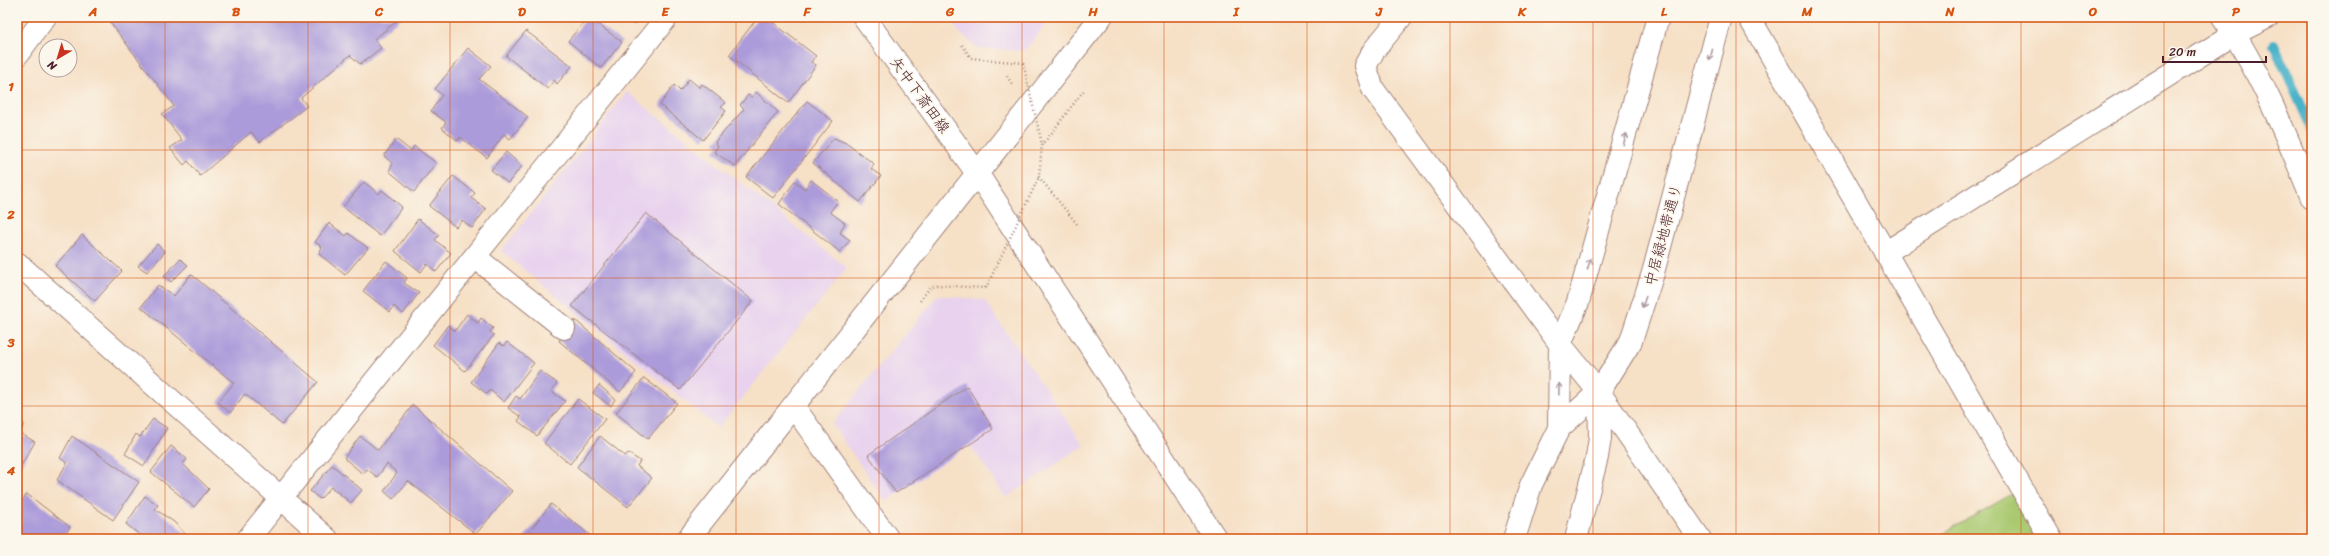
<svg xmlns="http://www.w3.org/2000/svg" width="2329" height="556" font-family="Sriracha,'Klee One',sans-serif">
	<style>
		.built { fill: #e8d2ee }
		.green { fill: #aac971; stroke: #7a744e }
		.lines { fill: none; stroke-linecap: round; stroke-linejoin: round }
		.stream { stroke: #4ab2c9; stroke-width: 10 }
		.building { fill: #ab9bda }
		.street-casing { stroke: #a08078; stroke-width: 24 }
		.secondary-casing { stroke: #a08078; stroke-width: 24 }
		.path { stroke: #a08078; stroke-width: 2.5; stroke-dasharray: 1 3; stroke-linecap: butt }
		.street { stroke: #fff; stroke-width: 22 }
		.secondary { stroke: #fff; stroke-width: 22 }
		.path-bridge { stroke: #a08078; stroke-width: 2.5; stroke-dasharray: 1 3; stroke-linecap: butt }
		.oneway { stroke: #ae9aa0 }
		.grid { fill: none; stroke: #d8530f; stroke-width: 1; stroke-opacity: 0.55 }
		.labels { text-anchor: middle; stroke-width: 3.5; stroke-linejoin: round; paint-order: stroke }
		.street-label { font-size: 15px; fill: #4a1f2b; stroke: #fbf7ec }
		.neatline { fill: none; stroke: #d8530f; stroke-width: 1.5 }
		.grid-label { font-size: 13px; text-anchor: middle; font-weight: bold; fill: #d8530f }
	</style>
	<rect width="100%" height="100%" fill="#fbf7ec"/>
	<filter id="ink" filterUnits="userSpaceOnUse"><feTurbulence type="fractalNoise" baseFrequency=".025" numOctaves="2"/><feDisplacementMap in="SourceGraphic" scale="8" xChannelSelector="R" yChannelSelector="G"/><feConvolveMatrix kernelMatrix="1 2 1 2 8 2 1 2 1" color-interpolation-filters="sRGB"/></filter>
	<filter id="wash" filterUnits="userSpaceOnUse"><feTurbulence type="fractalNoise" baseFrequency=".012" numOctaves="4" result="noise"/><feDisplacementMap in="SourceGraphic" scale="16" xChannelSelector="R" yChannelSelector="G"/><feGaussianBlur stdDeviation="0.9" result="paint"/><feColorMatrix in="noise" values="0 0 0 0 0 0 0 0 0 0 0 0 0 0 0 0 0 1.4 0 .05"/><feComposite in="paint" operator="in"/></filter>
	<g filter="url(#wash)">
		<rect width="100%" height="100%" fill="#f6e0c6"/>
		<path class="built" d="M949 17H1052L1024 51 977 48 958 31Z
			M627 92 847 268 718 428 501 251Z
			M938 295 984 300 1084 445 1006 498 970 445 886 502 832 424Z"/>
		<path class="green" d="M2014 493 2040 539H1933Z"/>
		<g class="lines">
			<path class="stream" d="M2274 45 2312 129"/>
		</g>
		<g id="blocks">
			<path class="building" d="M106 17H402L374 39 381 48 360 64 350 55 301 98 307 106 260 142 251 132 200 176 188 161 184 165 170 148 182 140 162 114 174 106Z
				M588 17 622 42 601 68 568 41Z
				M624 17H640L634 25Z
				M758 17H766L816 56 811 62 816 65 788 103 729 55Z
				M526 31 572 66 557 84 554 80 548 89 506 56Z
				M468 48 491 66 479 79 528 117 510 139 504 134 487 158 460 137 458 141 442 128 446 122 431 111 442 95 435 89Z
				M689 79 700 88 702 84 726 103 721 107 726 111 703 140 660 105 674 85 680 91Z
				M756 92 778 112 735 166 714 152 718 146 715 142 744 109 740 105 748 95 752 97Z
				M807 101 833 121 773 198 746 177Z
				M834 138 846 143 874 164 871 169 881 176 860 202 813 163Z
				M396 139 411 151 414 146 436 163 414 192 389 171 393 164 384 156Z
				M506 152 522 166 508 183 491 170Z
				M453 176 475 193 471 198 486 209 472 228 462 220 456 227 429 206Z
				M811 180 838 201 830 212 845 223 840 233 850 240 840 252 779 204 795 181 805 189Z
				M364 182 379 194 382 190 402 207 380 236 343 207Z
				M646 213 753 301 680 390 572 306Z
				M418 219 439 235 435 240 451 253 436 272 427 264 421 272 395 251Z
				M329 223 346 236 348 233 368 248 345 275 319 254 322 247 315 242Z
				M82 235 122 271 95 301 55 266Z
				M157 244 165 252 147 272 138 266Z
				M180 259 188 265 171 282 164 276Z
				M386 261 407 278 404 283 419 293 403 314 394 306 390 312 363 291Z
				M191 274 318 382 282 425 245 394 230 413 218 402 234 383 141 307 158 285 174 296Z
				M467 314 478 323 481 318 493 328 490 332 494 335 465 371 433 345 448 325 455 331Z
				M575 320 636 372 620 392 559 341Z
				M507 342 534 363 504 402 490 390 487 394 471 382 499 343 504 346Z
				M540 371 557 383 551 391 565 401 537 436 518 421 521 417 508 408 516 396 520 399Z
				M644 378 677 403 648 439 616 413Z
				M599 385 615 399 611 406 593 393Z
				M967 386 993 429 896 493 868 455Z
				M578 399 605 419 570 464 544 443Z
				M413 405 512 491 476 534 408 481 393 499 384 491 397 473 387 464 377 477 367 469 363 474 344 458 360 436 378 450Z
				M153 419 167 428 144 466 125 454 136 434 140 437Z
				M17 420 24 424 20 433 35 442 17 472Z
				M72 436 139 482 113 520 57 480 67 463 60 458Z
				M600 436 625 456 628 453 640 461 637 466 652 478 628 507 577 467Z
				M171 446 187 459 183 464 209 489 194 507 151 472Z
				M332 465 362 490 351 503 331 487 320 499 310 491Z
				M27 494 70 527 62 539H17V507Z
				M145 496 158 505 155 509 174 522 189 538 188 539H145L126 524Z
				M551 504 591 536 588 539H523Z"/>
		</g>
	</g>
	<g filter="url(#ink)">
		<use href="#blocks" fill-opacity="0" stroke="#a08078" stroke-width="1"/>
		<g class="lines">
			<g class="street-casing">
				<path id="street" d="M1401 17 1374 50 1365 66 1373 89 1560 344 1599 392 1700 539
					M1749 17 2051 539
					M2223 17C2259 69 2288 139 2312 198
					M17 55 45 17
					M1885 253 2234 34 2268 17
					M475 257 564 328
					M17 263 327 539
					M794 407 888 539
					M248 539 667 17
					M1576 539 1597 457 1600 438 1599 392"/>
			</g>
			<g class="secondary-casing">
				<path id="secondary" d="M864 17 977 173 1216 539
					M1559 428 1560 344 1578 302 1658 17
					M688 539 1101 17
					M1514 539 1531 485 1559 428 1599 392 1631 341 1653 273 1721 17"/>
			</g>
			<path class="path" d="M962 45 971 58 1023 63
				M1007 76 1012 84
				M1077 224 1039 177 1042 144 1047 139 1084 90
				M920 301 930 287 936 285 986 288"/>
			<use href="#street" class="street"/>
			<use href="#secondary" class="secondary"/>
			<path class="path-bridge" d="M1023 63 1042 144
				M986 288 1039 177"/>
		</g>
		<defs><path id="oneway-shaft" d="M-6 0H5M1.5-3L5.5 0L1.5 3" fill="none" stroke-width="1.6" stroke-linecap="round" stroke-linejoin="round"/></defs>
		<g class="oneway">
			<use href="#oneway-shaft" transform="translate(1711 55) rotate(105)"/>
			<use href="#oneway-shaft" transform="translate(1625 139) rotate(-74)"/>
			<use href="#oneway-shaft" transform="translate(1589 264) rotate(-74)"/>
			<use href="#oneway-shaft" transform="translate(1644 302) rotate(108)"/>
			<use href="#oneway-shaft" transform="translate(1559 389) rotate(-89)"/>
		</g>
	</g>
	<path class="grid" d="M165 17V539M308 17V539M450 17V539M593 17V539M736 17V539M879 17V539M1022 17V539M1164 17V539M1307 17V539M1450 17V539M1593 17V539M1736 17V539M1879 17V539M2021 17V539M2164 17V539M17 150H2312M17 278H2312M17 406H2312"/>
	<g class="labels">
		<g class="street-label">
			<text transform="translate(920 95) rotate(54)" y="5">矢中下斎田線</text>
			<text transform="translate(1663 235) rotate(-75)" y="5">中居緑地帯通り</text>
		</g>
	</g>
	<rect width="2329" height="556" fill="none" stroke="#fbf7ec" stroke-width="44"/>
	<g transform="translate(58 58) rotate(218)"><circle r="19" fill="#fbf7ec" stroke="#b4a19f"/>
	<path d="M0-3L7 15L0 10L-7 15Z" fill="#c8321e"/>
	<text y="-6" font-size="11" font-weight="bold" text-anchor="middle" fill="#4a1f2b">N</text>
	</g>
	<path d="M2163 56v6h103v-6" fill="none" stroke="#4a1f2b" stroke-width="2"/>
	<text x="2169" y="56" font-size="12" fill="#4a1f2b" stroke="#fbf7ec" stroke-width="3" paint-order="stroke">20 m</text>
	<rect x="22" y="22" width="2285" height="512" class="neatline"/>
	<g class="grid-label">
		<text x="93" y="16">A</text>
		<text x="236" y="16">B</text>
		<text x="379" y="16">C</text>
		<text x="522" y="16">D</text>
		<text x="665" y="16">E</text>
		<text x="807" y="16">F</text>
		<text x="950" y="16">G</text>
		<text x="1093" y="16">H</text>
		<text x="1236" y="16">I</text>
		<text x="1379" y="16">J</text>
		<text x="1522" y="16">K</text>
		<text x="1664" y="16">L</text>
		<text x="1807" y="16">M</text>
		<text x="1950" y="16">N</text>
		<text x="2093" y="16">O</text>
		<text x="2236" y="16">P</text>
		<text x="11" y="91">1</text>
		<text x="11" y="219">2</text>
		<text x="11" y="347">3</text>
		<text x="11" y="475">4</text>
	</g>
</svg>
